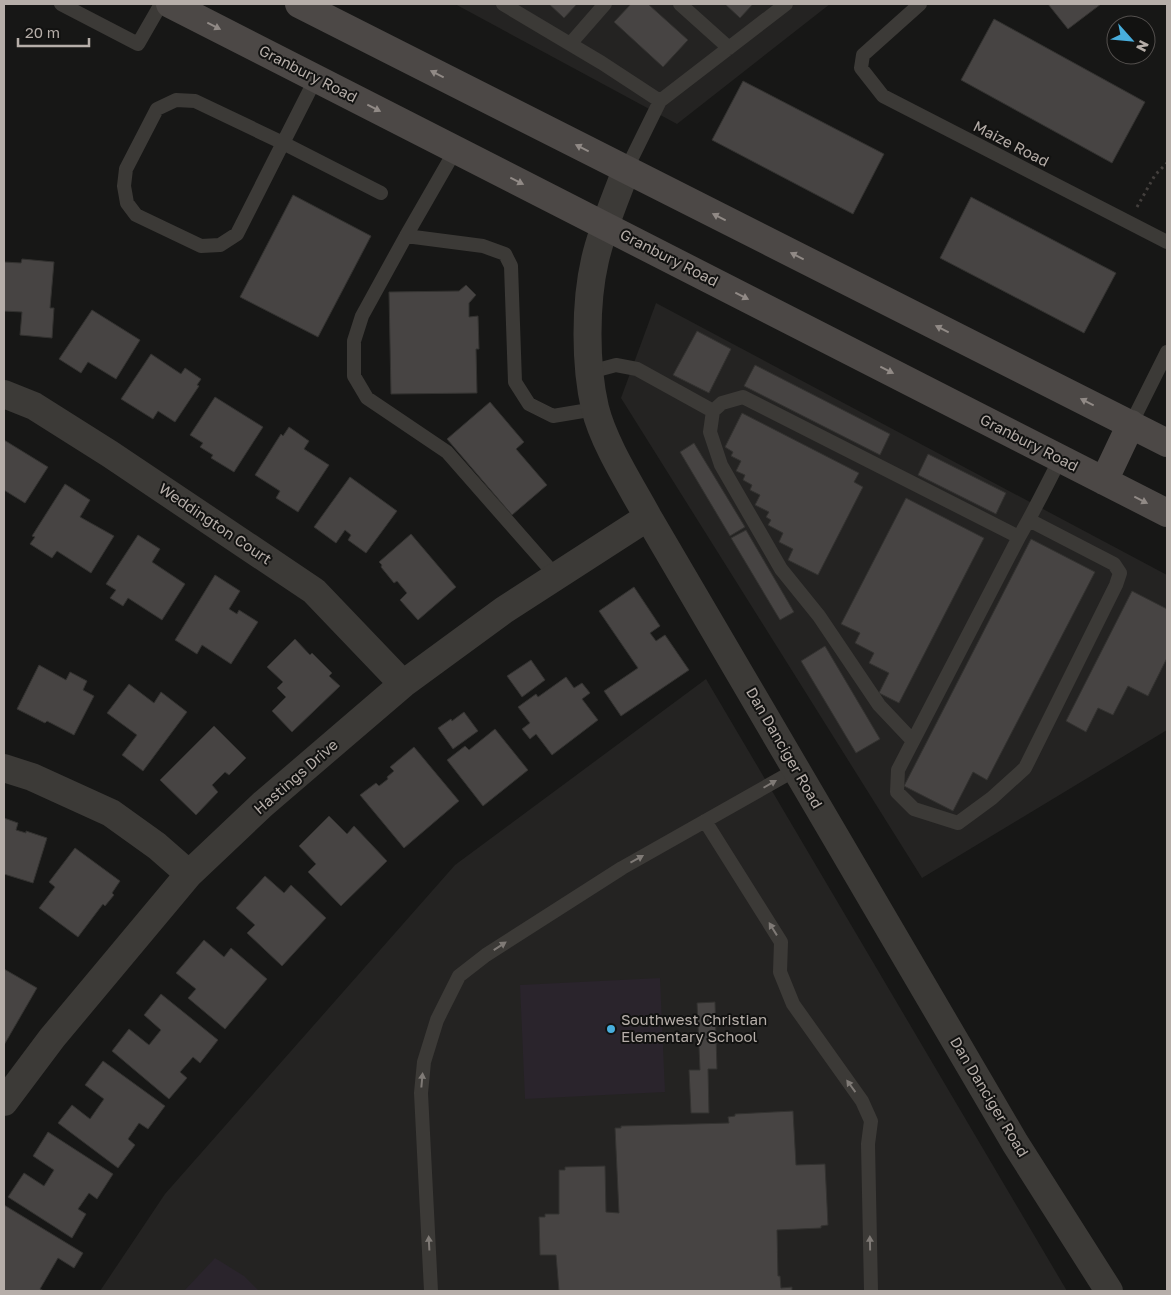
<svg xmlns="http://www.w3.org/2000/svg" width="1171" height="1295" font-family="'Golos Text',sans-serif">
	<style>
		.built { fill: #242322 }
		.green { fill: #2a242c }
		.building { fill: #474443; stroke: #333230 }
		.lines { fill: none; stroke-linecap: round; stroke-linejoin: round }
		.path { stroke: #433f3d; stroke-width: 3; stroke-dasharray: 2.5 4; stroke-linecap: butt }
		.lane { stroke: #3c3a37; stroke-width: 14 }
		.street { stroke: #3c3a37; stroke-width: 28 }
		.secondary { stroke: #4c4846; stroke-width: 28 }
		.oneway { fill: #918a86 }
		.oneway2 { fill: #7f7a76 }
		.poi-dot { fill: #48aedd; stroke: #121211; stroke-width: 2 }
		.labels { text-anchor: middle; stroke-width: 4; stroke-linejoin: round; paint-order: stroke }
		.street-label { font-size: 15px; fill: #b6aea9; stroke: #121211 }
		.poi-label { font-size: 15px; fill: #b6aea9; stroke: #121211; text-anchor: start }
	</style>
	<rect width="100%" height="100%" fill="#171716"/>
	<path class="built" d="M455 4H830L677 124Z
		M656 303 1167 575V730L922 878 621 398Z
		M706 679 1067 1291H100L165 1194 455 865Z"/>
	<path class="green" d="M660 978 665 1092 525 1099 520 985Z
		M215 1258 244 1276 259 1291H184Z"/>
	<path class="building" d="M549 4H577L564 18Z
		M631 4H648L688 40 663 67 614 22Z
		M725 4H753L740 18Z
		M1048 4H1101L1068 29Z
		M994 19 1145 102 1112 163 961 80Z
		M743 81 884 154 853 214 712 140Z
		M293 195 371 236 318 337 240 297Z
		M971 197 1116 273 1084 333 940 258Z
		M22 259 54 262 50 308H54L52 338 20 335 22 312 4 311V262L21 263Z
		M466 285 476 295 469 303V317L478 316 479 349H476L477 393 391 394 389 292 459 291Z
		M92 310 140 340 116 379 88 362 81 373 59 359Z
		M697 331 731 349 709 393 673 375Z
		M151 354 181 374 185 368 201 379 197 385 199 386 175 422 158 411 153 419 121 399Z
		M755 365 890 434 880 455 744 386Z
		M215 397 263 427 234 472 211 458 213 455 200 447 203 443 190 435Z
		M490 402 524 442 516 449 547 485 512 515 447 439Z
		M742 413 859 473 854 482 863 487 818 575 788 560 793 549 779 542 783 533 768 525 771 520 766 517 769 512 755 505 760 495 750 490 752 485 743 480 745 475 736 471 741 461 731 456 733 452 725 447Z
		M289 427 309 441 304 449 329 465 298 512 276 498 280 491 255 475 281 434 283 436Z
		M4 440 48 467 25 503 4 490Z
		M694 443 745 527 730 536 680 452Z
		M928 454 1006 493 996 514 918 475Z
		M350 477 397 511 366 553 348 540 351 535 345 530 336 543 314 527Z
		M65 484 90 500 80 517 114 536 91 573 57 551 52 558 30 544 35 537 32 536Z
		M906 498 984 538 899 703 879 693 889 673 869 663 874 653 855 643 860 633 841 624Z
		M746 530 794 612 780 620 731 538Z
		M411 534 456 587 418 620 400 600 407 593 397 581 394 583 381 567 382 565 379 562Z
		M138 535 160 549 152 562 185 584 162 620 128 598 123 606 110 598 116 590 106 584Z
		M1031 539 1095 572 987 780 973 772 953 811 904 786Z
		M215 575 240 591 229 609 237 614 239 610 258 622 231 664 202 645 197 654 175 640Z
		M634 587 660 626 650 633 656 641 665 635 689 670 621 716 604 691 638 668 599 611Z
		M1132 591 1167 609V658L1148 696 1128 686 1113 715 1098 708 1086 732 1066 721Z
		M295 639 310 655 312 653 332 673 329 676 340 686 292 732 272 711 286 697 277 688 283 682 267 667Z
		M825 646 880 739 856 753 801 661Z
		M531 660 545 680 522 697 507 676Z
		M39 665 66 680 70 672 87 681 83 690 94 696 74 735 47 721 45 723 17 709Z
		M566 677 574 688 582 683 590 693 582 699 598 720 552 755 536 734 530 739 522 729 530 723 518 707 536 694 538 697Z
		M129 684 154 703 161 692 187 712 143 771 122 755 137 735 107 713Z
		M464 712 478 731 453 749 438 728 451 719 452 721Z
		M214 726 246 758 229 775 225 772 212 785 218 792 196 815 160 780Z
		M495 729 528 770 483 806 447 760 465 746 469 750Z
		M414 747 459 801 404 848 360 795 376 783 379 786 388 779 387 777 394 771 390 767Z
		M329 816 347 834 354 826 387 861 341 906 308 872 316 864 299 846Z
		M4 818 18 823 16 830 26 833V831L47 838 33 883 4 874Z
		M75 848 120 881 112 893 114 895 105 906 103 904 78 937 39 908 55 887 49 882Z
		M265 876 284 893 291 885 326 918 282 966 247 933 255 925 236 908Z
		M204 940 224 957 231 948 267 979 225 1029 188 998 196 989 176 973Z
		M4 969 37 988 4 1045Z
		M161 994 218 1040 200 1063 193 1057 180 1072 187 1078 169 1099 112 1051 129 1029 149 1045 161 1030 144 1015Z
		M715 1002 717 1069H708L709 1113H691L689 1070H700L697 1003Z
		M103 1061 165 1106 148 1129 139 1123 128 1139 135 1145 118 1168 58 1123 72 1105 90 1119 104 1099 85 1085Z
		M793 1111 796 1165 825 1164 828 1225 821 1226V1228L777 1230 778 1276H780L781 1288 792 1287V1291H559L556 1255H540L539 1217H545V1214H559V1170H565V1167L605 1166 606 1212 619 1213 615 1128H621V1126L729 1123 728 1117 735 1116V1114Z
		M48 1132 113 1174 97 1199 89 1193 78 1209 86 1214 72 1238 8 1197 24 1173 44 1186 54 1170 33 1156Z
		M4 1205 83 1253 74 1268 58 1258 40 1289 44 1291H4Z"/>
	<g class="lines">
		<path class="path" d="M1137 207 1155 175 1167 163"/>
		<path class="lane" d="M61 4 138 44 161 4
			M503 4 602 63 660 101
			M680 4 729 48
			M920 4 863 55 861 68 883 96 1167 242
			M570 44 605 4
			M316 78 283 143 237 234 220 245 201 246 136 215 127 203 124 186 126 169 157 109 176 100 195 101 283 143 381 193
			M456 149 406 236 483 246 505 254 511 266 515 382 529 404 553 416 595 409
			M626 170 660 101 786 4
			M406 236 362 316 354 341V376L367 398 447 452 556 576
			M590 372 616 365 637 369 713 411
			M1131 424 1167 352
			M1029 520 1114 564 1120 573 1116 585 1025 768 992 798 958 823 914 809 897 792 898 770 913 741 879 705 819 616 781 569 721 465 710 432 713 411 722 403 743 397 1019 537C1034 511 1047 485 1060 459
			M913 741 1019 537
			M705 821 781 942 780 972 793 1004 862 1101 871 1121 868 1144 871 1291
			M431 1291 421 1093 424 1062 437 1020 459 976 486 955 622 868 797 769"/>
		<path class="street" d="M626 170C615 200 602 229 595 260 585 303 585 365 595 408 604 444 630 484 648 517L1015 1143 1109 1291
			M4 394 34 406 110 454 314 591 403 684
			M4 768 32 777 111 813 157 846 189 874
			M4 1102 52 1038 189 874 263 804 403 684 504 610 648 517"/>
		<path class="secondary" d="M170 4 1167 513
			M299 4 1167 443
			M1104 481 1131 424"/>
	</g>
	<defs><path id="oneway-solid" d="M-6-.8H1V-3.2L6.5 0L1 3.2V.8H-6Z" transform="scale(1.25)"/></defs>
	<g class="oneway">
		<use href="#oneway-solid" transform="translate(214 26) rotate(27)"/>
		<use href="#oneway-solid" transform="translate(437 74) rotate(-153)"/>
		<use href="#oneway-solid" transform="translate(374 108) rotate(27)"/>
		<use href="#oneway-solid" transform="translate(582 148) rotate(-153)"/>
		<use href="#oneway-solid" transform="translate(517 181) rotate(27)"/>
		<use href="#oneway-solid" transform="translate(719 217) rotate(-153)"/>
		<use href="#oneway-solid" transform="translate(797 256) rotate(-153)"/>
		<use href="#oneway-solid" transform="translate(742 296) rotate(27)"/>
		<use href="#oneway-solid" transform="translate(942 329) rotate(-153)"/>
		<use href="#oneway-solid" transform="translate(887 370) rotate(27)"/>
		<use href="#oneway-solid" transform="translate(1087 402) rotate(-153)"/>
		<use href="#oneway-solid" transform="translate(1141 500) rotate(27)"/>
	</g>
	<g class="oneway2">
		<use href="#oneway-solid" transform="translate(770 784) rotate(-30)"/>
		<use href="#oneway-solid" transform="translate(637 859) rotate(-29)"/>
		<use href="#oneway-solid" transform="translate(773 929) rotate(-122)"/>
		<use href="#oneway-solid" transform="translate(500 946) rotate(-33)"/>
		<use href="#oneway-solid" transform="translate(422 1080) rotate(-85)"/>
		<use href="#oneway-solid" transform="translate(851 1086) rotate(-126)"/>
		<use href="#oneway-solid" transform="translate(429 1243) rotate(-93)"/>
		<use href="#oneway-solid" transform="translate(870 1243) rotate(-91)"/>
	</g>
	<circle class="poi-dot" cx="611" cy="1029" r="5"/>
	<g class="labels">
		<g class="street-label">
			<text transform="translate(308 74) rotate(27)" y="5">Granbury Road</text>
			<text transform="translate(1011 144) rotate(27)" y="5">Maize Road</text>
			<text transform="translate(669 258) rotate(27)" y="5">Granbury Road</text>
			<text transform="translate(1029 443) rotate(27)" y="5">Granbury Road</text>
			<text transform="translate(215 524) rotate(34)" y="5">Weddington Court</text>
			<text transform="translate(784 748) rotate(60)" y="5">Dan Danciger Road</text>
			<text transform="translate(296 777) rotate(-41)" y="5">Hastings Drive</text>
			<text transform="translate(989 1097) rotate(59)" y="5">Dan Danciger Road</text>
		</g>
		<g class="poi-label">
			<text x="621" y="1025">Southwest Christian<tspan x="621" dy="17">Elementary School</tspan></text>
		</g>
	</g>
	<rect width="1171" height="1295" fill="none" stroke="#b6aea9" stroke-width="10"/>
	<g transform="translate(1131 40) rotate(117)"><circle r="24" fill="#121211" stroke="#54504e"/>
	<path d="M0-4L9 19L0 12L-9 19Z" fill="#48aedd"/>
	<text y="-8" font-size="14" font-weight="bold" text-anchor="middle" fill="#b6aea9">N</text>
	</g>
	<path d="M18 38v8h71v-8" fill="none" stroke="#b6aea9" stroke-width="2.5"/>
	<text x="25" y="38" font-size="15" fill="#b6aea9" stroke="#121211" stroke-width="4" paint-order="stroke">20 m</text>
</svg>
